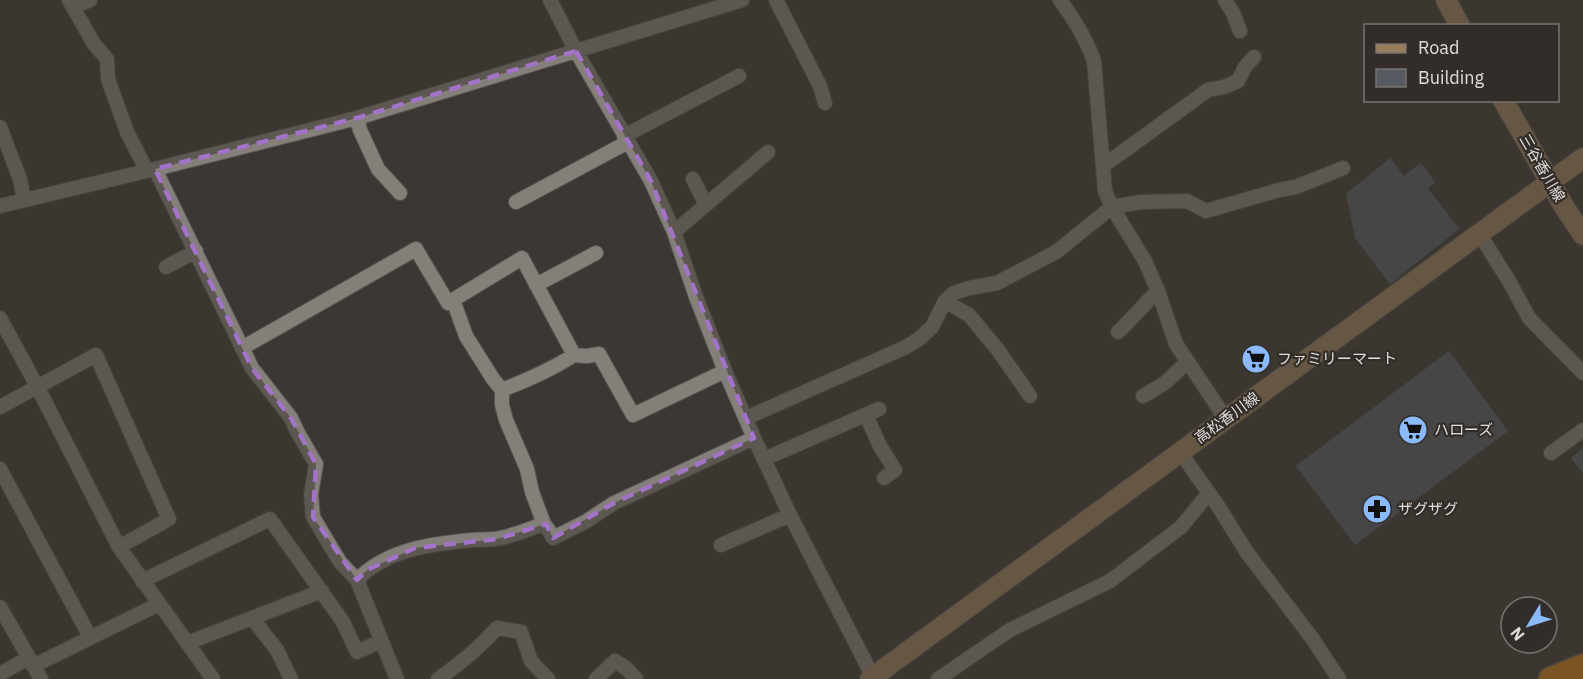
<svg xmlns="http://www.w3.org/2000/svg" width="1583" height="679" font-family="'IBM Plex Sans','Noto Sans JP',sans-serif">
	<style>
		.building { fill: #565a61 }
		.lines { fill: none; stroke-linecap: round; stroke-linejoin: round }
		.street-casing { stroke: #58534f; stroke-width: 16 }
		.secondary-casing { stroke: #58534f; stroke-width: 22 }
		.highway-casing { stroke: #58534f; stroke-width: 27 }
		.street { stroke: #857f79; stroke-width: 14 }
		.secondary { stroke: #997d5b; stroke-width: 20 }
		.highway { stroke: #c77816; stroke-width: 24 }
		.marked { fill: none; stroke: #a372c9; stroke-width: 4.5; stroke-dasharray: 12 8; stroke-linejoin: round }
		.labels { text-anchor: middle; stroke-width: 4.5; stroke-linejoin: round; paint-order: stroke }
		.street-label { font-size: 15px; fill: #e0dcd9; stroke: #322d28 }
		.poi-label { font-size: 15px; fill: #e0dcd9; stroke: #322d28; text-anchor: start }
	</style>
	<rect width="100%" height="100%" fill="#3c3732"/>
	<path class="building" d="M1390 158 1404 176 1421 163 1435 182 1428 188 1459 229 1390 284 1355 238 1346 194Z
		M1449 351 1508 431 1355 545 1296 466Z
		M1583 448V473L1571 458Z"/>
	<g class="lines">
		<g class="street-casing">
			<path id="street" d="M69 0 94 44 107 59 108 79 114 96 127 132 147 171
				M550 0 576 51 651 181 674 232 696 297 725 371 754 438 790 515 873 677
				M776 0 820 86 825 103
				M1060 0C1074 19 1086 38 1094 61L1105 191 1112 207 1145 261 1158 291 1176 344 1226 419
				M1225 0 1233 13 1240 31
				M73 7 90 0
				M357 118 360 130 378 169 400 193
				M0 127 20 179 24 200
				M624 136 739 76
				M1103 166 1208 90 1224 87 1238 81 1245 67 1254 57
				M155 169 252 368 291 418 298 433 316 464 311 495 313 517 340 562 357 580 397 679
				M693 179 706 205
				M516 202 628 142
				M0 206 155 169 357 118 742 0
				M674 232 768 152
				M1479 233 1509 281 1529 318 1583 373
				M166 267 196 251
				M536 285 596 253
				M453 300 466 336 493 379 502 390V405L506 420 527 469 532 492 544 524
				M945 301 969 315 998 350 1030 396
				M0 318 38 388 119 547 213 679
				M1118 332C1132 319 1144 304 1158 291
				M242 348 416 249 448 303 522 258 574 355 587 356 599 354 633 415 725 371
				M502 390C527 380 551 370 574 355
				M1143 396 1165 383 1187 362
				M0 407 96 355 169 519 119 547
				M866 415 880 446 895 470 884 478
				M746 418 906 347 919 339 932 327 945 301 954 293 969 288 997 283 1056 252 1112 207 1141 202 1187 201 1206 211 1279 190 1296 187 1343 168
				M1180 452 1216 503 1248 554 1312 638 1339 679
				M1551 453 1583 430
				M764 459 879 409
				M0 469 90 637
				M721 545 790 515
				M357 580C387 549 431 544 472 540 480 539 487 540 495 539 511 537 528 529 544 524L548 529 553 538 585 522 614 503 754 438
				M142 581 270 519 343 622 357 652 381 641
				M0 607 41 679
				M252 618 277 650 291 679
				M187 643 322 591
				M33 666 159 604
				M0 674 28 658
				M438 679C460 664 479 648 497 628L521 632 531 661 548 679
				M596 679 615 661 626 668 636 679
				M938 679 1010 630 1110 581 1181 527 1209 493"/>
		</g>
		<g class="secondary-casing">
			<path id="secondary" d="M1446 0 1460 26
				M1503 100 1565 208 1583 235
				M870 679 1583 158"/>
		</g>
		<g class="highway-casing">
			<path id="highway" d="M1551 679 1583 666"/>
		</g>
		<use href="#street" class="street"/>
		<use href="#secondary" class="secondary"/>
		<use href="#highway" class="highway"/>
	</g>
	<path d="M0 0H1583V679H0ZM576 51 651 181 754 438 614 503 553 538 546 524 497 539 415 548 367 570 357 580 313 517 316 464 291 418 252 368 155 169 357 118Z" fill="#3c3732" fill-opacity=".55" fill-rule="evenodd"/>
	<path class="marked" d="M576 51 651 181 754 438 614 503 553 538 546 524 497 539 415 548 367 570 357 580 313 517 316 464 291 418 252 368 155 169 357 118Z"/>
	<defs>
		<g id="supermarket-disc" transform="scale(1.5)"><circle r="9.5" fill="#8bbafc" stroke="#322d28"/><path d="M-6-5.5h2.5l.6 2H6L4.5 2H-2.5L-4.4-4H-6ZM-1.5 3.2a1.3 1.3 0 1 0 .1 0ZM3 3.2a1.3 1.3 0 1 0 .1 0Z" fill="#111"/></g>
		<g id="pharmacy-disc" transform="scale(1.5)"><circle r="9.5" fill="#8bbafc" stroke="#322d28"/><path d="M-2-6h4v4h4v4h-4v4h-4v-4h-4v-4h4Z" fill="#111"/></g>
	</defs>
	<g fill-rule="evenodd">
		<use href="#supermarket-disc" x="1256" y="359"/>
		<use href="#supermarket-disc" x="1413" y="430"/>
		<use href="#pharmacy-disc" x="1377" y="509"/>
	</g>
	<g class="labels">
		<g class="street-label">
			<text transform="translate(1542 168) rotate(60)" y="5">三谷香川線</text>
			<text transform="translate(1227 418) rotate(-36)" y="5">高松香川線</text>
		</g>
		<g class="poi-label">
			<text x="1277" y="364">ファミリーマート</text>
			<text x="1434" y="435">ハローズ</text>
			<text x="1398" y="514">ザグザグ</text>
		</g>
	</g>
	<rect x="1364" y="24" width="195" height="78" fill="#322d28" stroke="#78736f" stroke-width="1.5"/>
	<rect x="1376" y="44" width="30" height="9" fill="#997d5b" stroke="#78736f" stroke-width="1.5"/>
	<text x="1418" y="54" font-size="18" fill="#e0dcd9">Road</text>
	<rect x="1376" y="69" width="30" height="18" fill="#565a61" stroke="#78736f" stroke-width="1.5"/>
	<text x="1418" y="84" font-size="18" fill="#e0dcd9">Building</text>
	<g transform="translate(1529 625) rotate(232)"><circle r="28" fill="#322d28" stroke="#78736f" stroke-width="1.5"/>
	<path d="M0-4.5L10 22L0 15L-10 22Z" fill="#8bbafc"/>
	<text y="-9" font-size="16" font-weight="bold" text-anchor="middle" fill="#e0dcd9">N</text>
	</g>
</svg>
